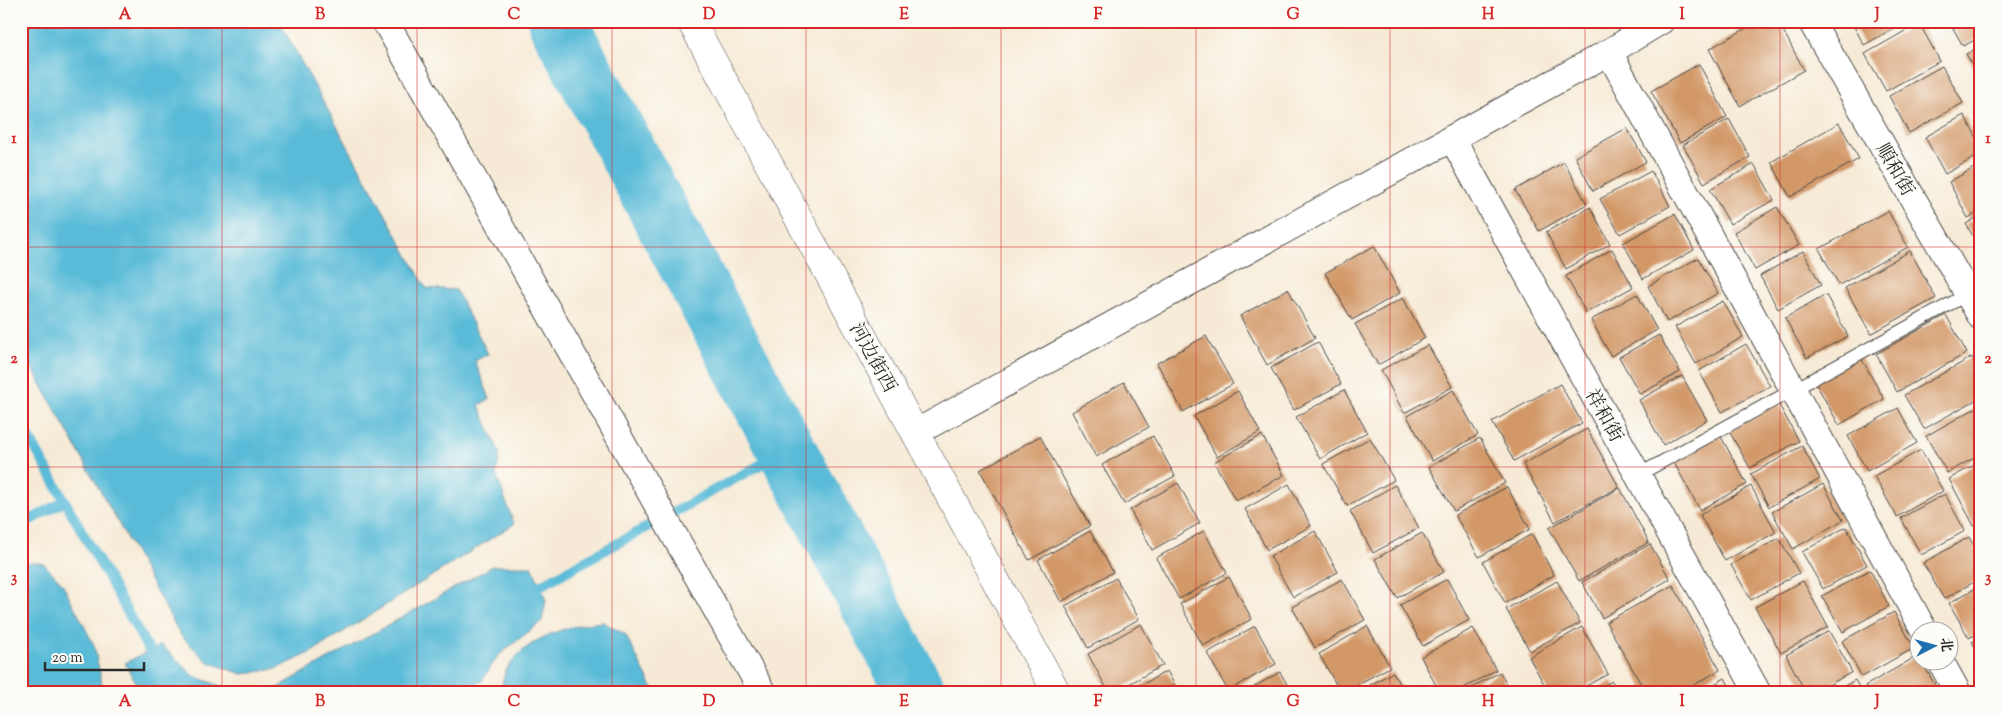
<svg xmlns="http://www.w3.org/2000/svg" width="2002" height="714" font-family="'Sorts Mill Goudy','Noto Serif SC',serif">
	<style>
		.water { fill: #5abbd8; stroke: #427382 }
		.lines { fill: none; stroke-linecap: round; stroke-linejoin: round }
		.stream { stroke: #5abbd8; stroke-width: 10 }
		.river { stroke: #5abbd8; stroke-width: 59 }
		.building { fill: #d29867 }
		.lane-casing { stroke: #494845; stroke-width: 14 }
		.street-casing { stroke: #494845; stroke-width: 28 }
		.secondary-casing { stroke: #494845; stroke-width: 29 }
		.lane { stroke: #fff; stroke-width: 12 }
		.street { stroke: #fff; stroke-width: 26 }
		.secondary { stroke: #fff; stroke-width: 28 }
		.grid { fill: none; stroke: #d62828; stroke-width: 1; stroke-opacity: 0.55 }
		.labels { text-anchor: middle; stroke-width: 4; stroke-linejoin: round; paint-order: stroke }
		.street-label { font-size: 19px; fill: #2b2b2b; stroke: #fdfcf7 }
		.neatline { fill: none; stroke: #d62828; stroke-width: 2 }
		.grid-label { font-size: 16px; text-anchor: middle; font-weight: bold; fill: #d62828 }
	</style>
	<rect width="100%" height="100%" fill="#fdfcf7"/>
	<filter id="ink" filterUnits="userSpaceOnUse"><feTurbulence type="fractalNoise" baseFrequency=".02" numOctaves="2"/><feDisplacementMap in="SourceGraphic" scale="10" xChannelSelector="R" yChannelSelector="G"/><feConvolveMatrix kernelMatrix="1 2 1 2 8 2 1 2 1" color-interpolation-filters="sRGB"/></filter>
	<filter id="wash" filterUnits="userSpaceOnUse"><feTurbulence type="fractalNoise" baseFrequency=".0096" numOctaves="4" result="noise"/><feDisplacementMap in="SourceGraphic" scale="20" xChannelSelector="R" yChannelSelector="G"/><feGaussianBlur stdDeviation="1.12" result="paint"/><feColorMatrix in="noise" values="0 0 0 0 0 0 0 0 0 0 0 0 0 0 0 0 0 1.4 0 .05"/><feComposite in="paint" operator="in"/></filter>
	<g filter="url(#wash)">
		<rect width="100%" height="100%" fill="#f6ead6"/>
		<path class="water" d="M21 21H279L426 288 456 290 488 354 475 361 490 399 479 405 500 454 496 474 514 524 310 653 276 669 242 674 208 662 181 636 21 348Z
			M36 562 44 564 62 583 94 645 102 684 86 693H21V563Z
			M493 566H532L546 600 542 621 498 656 482 681 459 693H141L125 663 161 645 194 676 237 692 275 689Z
			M603 622 625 634 655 693H501C502 686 503 676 506 670 526 637 568 625 603 622Z"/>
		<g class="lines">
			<path class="stream" d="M21 423 155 661
				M21 525 65 501
				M529 592 787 450"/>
			<path class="river" d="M557 21 917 693"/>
		</g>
		<g id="blocks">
			<path class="building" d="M1759 21H1778L1804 70 1740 106 1709 49Z
				M1851 21H1907L1864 45Z
				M1949 21H1981V37L1963 46Z
				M1919 23 1940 61 1886 91 1865 54Z
				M1981 46V79L1966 54Z
				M1699 64 1727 117 1680 143 1651 91Z
				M1942 66 1963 103 1909 133 1889 96Z
				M1964 115 1981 145V154L1945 174 1925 137Z
				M1729 119 1750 157 1704 183 1683 145Z
				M1839 123 1859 159 1790 197 1771 162Z
				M1627 128 1646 162 1593 191 1575 157Z
				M1564 162 1587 204 1539 231 1515 190Z
				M1754 164 1774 200 1730 224 1710 189Z
				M1981 164V211L1968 218 1949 182Z
				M1651 171 1670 206 1620 234 1600 199Z
				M1590 207 1610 244 1566 269 1546 232Z
				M1777 207 1799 245 1755 270 1734 232Z
				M1888 211 1908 247 1839 285 1819 249Z
				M1675 214 1694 250 1643 279 1623 243Z
				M1981 215V250L1966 224Z
				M1374 246 1400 293 1352 320 1325 273Z
				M1612 249 1633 287 1586 313 1566 276Z
				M1803 251 1821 285 1778 309 1760 276Z
				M1910 251 1936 298 1871 334 1845 288Z
				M1698 258 1718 293 1667 322 1648 286Z
				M1288 289 1315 338 1267 365 1240 316Z
				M1637 294 1657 330 1611 356 1591 320Z
				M1826 295 1848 336 1807 358 1785 318Z
				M1403 298 1425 338 1378 365 1355 324Z
				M1723 301 1743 337 1696 364 1675 327Z
				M1946 315 1967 353 1897 392 1876 354Z
				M1659 335 1680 372 1640 394 1619 357Z
				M1206 336 1233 384 1183 412 1157 363Z
				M1318 342 1341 384 1294 410 1271 368Z
				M1746 344 1770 386 1722 412 1699 371Z
				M1428 345 1452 387 1404 413 1381 370Z
				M1860 356 1884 399 1839 425 1815 382Z
				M1972 357 1981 373V397L1924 429 1904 395Z
				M1682 376 1707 420 1663 445 1639 400Z
				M1124 382 1149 427 1096 457 1072 412Z
				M1560 384 1582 423 1514 461 1492 422Z
				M1344 390 1367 432 1320 459 1296 417Z
				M1453 390 1478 435 1432 461 1407 416Z
				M1238 391 1260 432 1217 457 1194 416Z
				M1778 403 1799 441 1750 468 1729 431Z
				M1981 405V454L1947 473 1926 436Z
				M1898 408 1917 443 1867 471 1848 436Z
				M1587 429 1619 487 1555 522 1523 464Z
				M1262 435 1284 475 1236 501 1214 462Z
				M1720 435 1747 484 1700 510 1673 461Z
				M1040 436 1090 526 1029 560 980 470Z
				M1153 436 1175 476 1124 504 1102 465Z
				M1370 438 1394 480 1347 506 1323 464Z
				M1480 438 1505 483 1454 511 1429 467Z
				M1802 446 1820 479 1769 507 1751 474Z
				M1921 450 1943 491 1897 517 1874 476Z
				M1981 461V523L1974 526 1949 479Z
				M1178 483 1200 523 1152 550 1130 510Z
				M1289 484 1311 526 1267 550 1245 509Z
				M1823 484 1843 520 1793 549 1772 512Z
				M1395 485 1419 528 1373 553 1350 511Z
				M1751 486 1776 532 1725 561 1700 515Z
				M1507 487 1530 529 1479 557 1455 515Z
				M1620 488 1649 542 1579 581 1549 528Z
				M1945 494 1965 531 1921 555 1901 518Z
				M1846 527 1867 565 1823 589 1802 552Z
				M1090 531 1113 572 1061 602 1038 560Z
				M1204 531 1227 573 1179 599 1156 558Z
				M1315 531 1338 572 1293 597 1270 556Z
				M1422 533 1444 572 1397 598 1375 559Z
				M1532 534 1554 575 1505 603 1483 562Z
				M1969 537 1981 558V578L1944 599 1923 563Z
				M1779 538 1799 573 1751 600 1731 565Z
				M1650 544 1670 579 1602 618 1582 582Z
				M1870 570 1889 606 1843 632 1822 596Z
				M1229 577 1252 619 1203 646 1180 604Z
				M1116 578 1139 619 1088 648 1065 606Z
				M1342 579 1365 620 1315 648 1292 607Z
				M1447 579 1469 620 1423 646 1400 605Z
				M1557 581 1580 623 1530 651 1506 609Z
				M1803 581 1828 627 1781 653 1755 607Z
				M1673 585 1720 670 1680 693H1646L1606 622Z
				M1981 585V632L1969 638 1949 603Z
				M1894 612 1914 648 1862 677 1842 641Z
				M1141 624 1163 665 1113 693H1109L1088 654Z
				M1255 626 1276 664 1228 691 1207 653Z
				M1367 626 1390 667 1341 693 1319 654Z
				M1582 627 1608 674 1573 693H1549L1529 657Z
				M1473 628 1496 670 1455 693H1440L1421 657Z
				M1829 631 1852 672 1814 693H1806L1786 655Z
				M1981 637V657L1972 642Z
				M1919 655 1920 662H1922L1939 692 1869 693 1865 686Z
				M1167 671 1179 693H1127Z
				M1280 672 1292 693H1243Z
				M1393 672 1404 693H1356Z
				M1500 672 1511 693H1462Z
				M1725 678 1733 693H1699Z
				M1855 680 1862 693H1832Z
				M1612 681 1618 693H1590Z"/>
		</g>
	</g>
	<g filter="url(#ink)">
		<use href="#blocks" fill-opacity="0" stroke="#494845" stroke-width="1"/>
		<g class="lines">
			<g class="lane-casing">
				<path id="lane" d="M1638 475 1968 294"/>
			</g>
			<g class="street-casing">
				<path id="street" d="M385 21 763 693
					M1811 21 1981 317
					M1609 52 1925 632
					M1452 138 1758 693
					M915 433 1609 52 1661 21
					M1941 662 1958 693"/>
			</g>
			<g class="secondary-casing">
				<path id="secondary" d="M691 21 1057 693"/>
			</g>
			<use href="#lane" class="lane"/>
			<use href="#street" class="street"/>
			<use href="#secondary" class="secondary"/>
		</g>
	</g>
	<path class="grid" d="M222 21V693M417 21V693M612 21V693M806 21V693M1001 21V693M1196 21V693M1390 21V693M1585 21V693M1780 21V693M21 247H1981M21 467H1981"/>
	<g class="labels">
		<g class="street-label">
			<text transform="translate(1896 169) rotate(60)" y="7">順和街</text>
			<text transform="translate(874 357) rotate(61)" y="7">河边街西</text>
			<text transform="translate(1605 415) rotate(61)" y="7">祥和街</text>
		</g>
	</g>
	<rect width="2002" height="714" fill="none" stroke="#fdfcf7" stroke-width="55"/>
	<g transform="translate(1934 646) rotate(84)"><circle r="24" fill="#fdfcf7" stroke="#a9a8a5"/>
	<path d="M0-4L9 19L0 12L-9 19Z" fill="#1f6fb2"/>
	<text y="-8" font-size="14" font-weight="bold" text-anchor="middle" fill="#2b2b2b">北</text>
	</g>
	<path d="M45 662v8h99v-8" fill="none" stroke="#2b2b2b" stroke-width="2.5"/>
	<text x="52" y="662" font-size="15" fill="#2b2b2b" stroke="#fdfcf7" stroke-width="4" paint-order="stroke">20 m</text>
	<rect x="28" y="28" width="1946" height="658" class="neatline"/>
	<g class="grid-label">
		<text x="125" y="19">A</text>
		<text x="320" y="19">B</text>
		<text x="514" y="19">C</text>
		<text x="709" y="19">D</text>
		<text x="904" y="19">E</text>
		<text x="1098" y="19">F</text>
		<text x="1293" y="19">G</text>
		<text x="1488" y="19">H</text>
		<text x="1682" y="19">I</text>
		<text x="1877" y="19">J</text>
		<text x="14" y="143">1</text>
		<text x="1988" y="143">1</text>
		<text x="14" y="363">2</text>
		<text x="1988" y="363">2</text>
		<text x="14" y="582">3</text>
		<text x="1988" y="582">3</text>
		<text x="125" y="706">A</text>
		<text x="320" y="706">B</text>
		<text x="514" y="706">C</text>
		<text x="709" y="706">D</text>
		<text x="904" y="706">E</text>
		<text x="1098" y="706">F</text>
		<text x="1293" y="706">G</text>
		<text x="1488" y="706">H</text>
		<text x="1682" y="706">I</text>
		<text x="1877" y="706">J</text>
	</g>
</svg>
